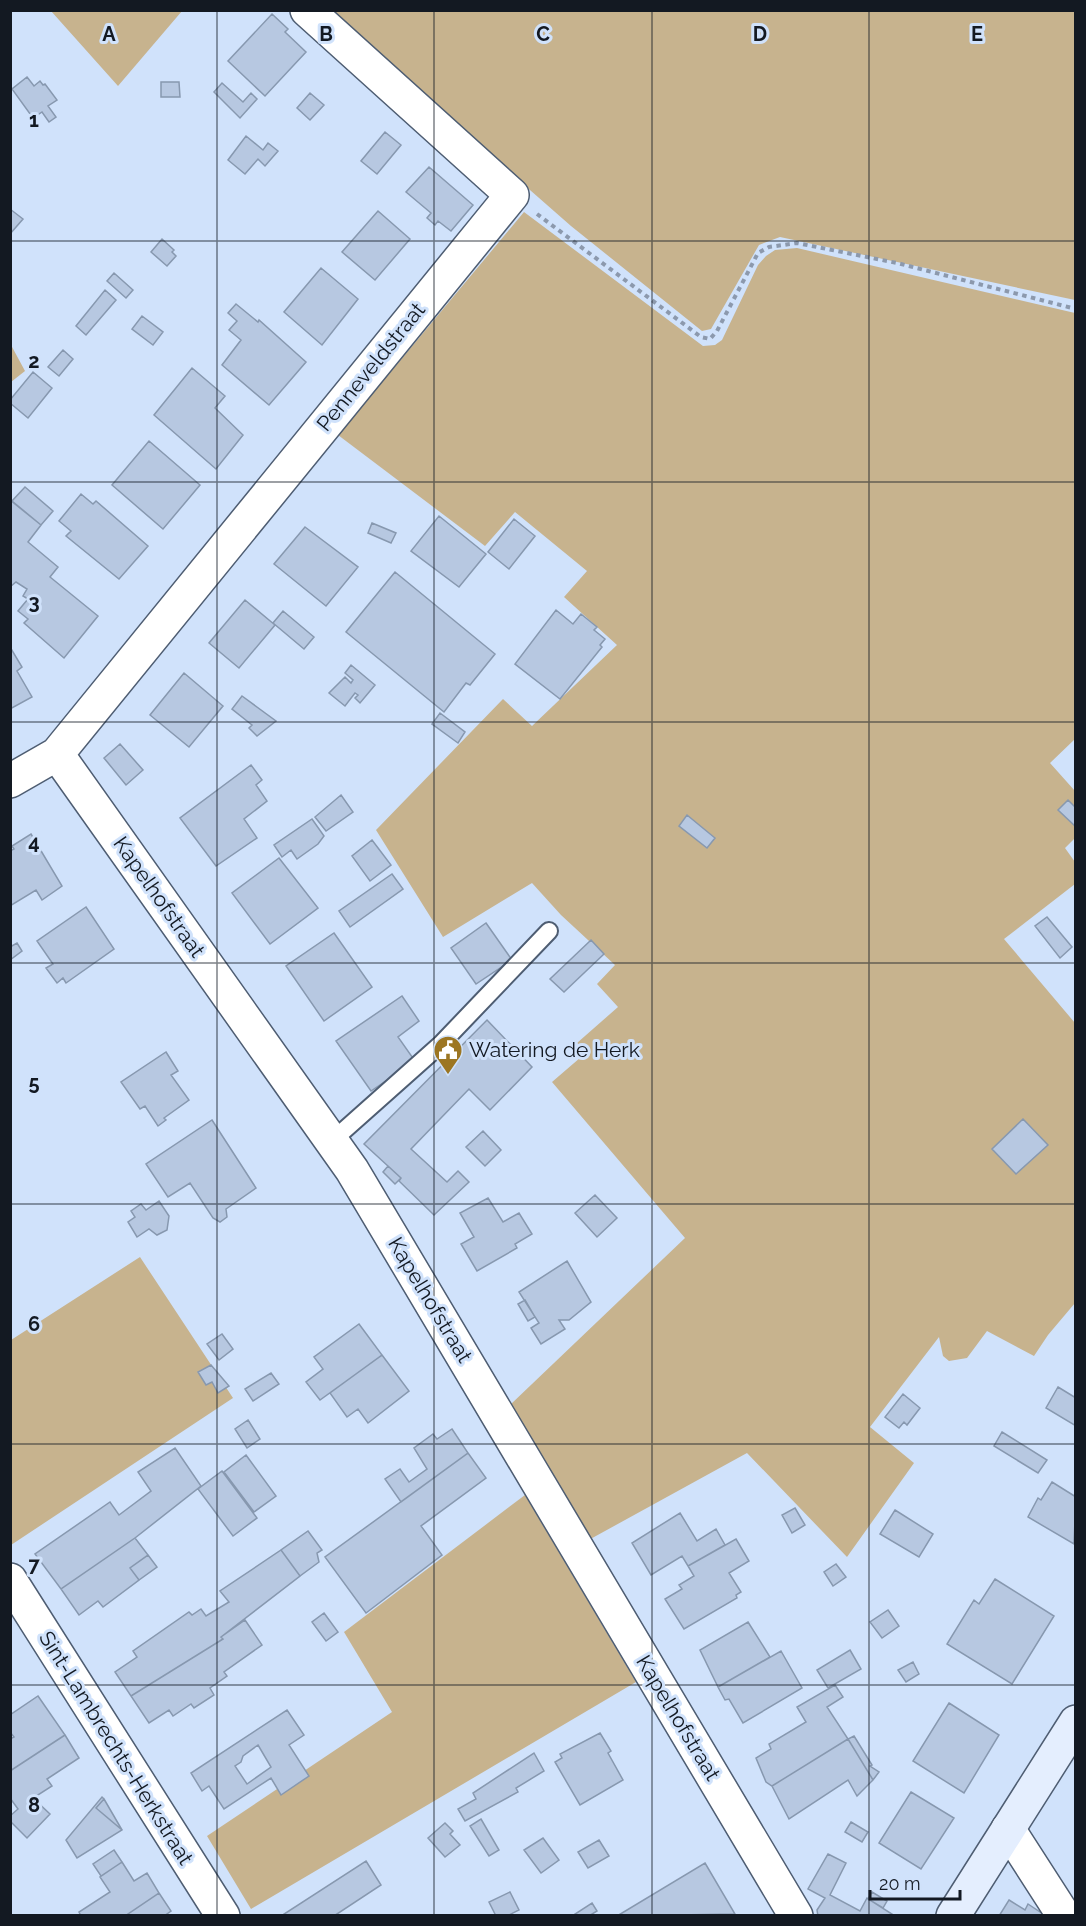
<svg xmlns="http://www.w3.org/2000/svg" width="1086" height="1926" font-family="Raleway,sans-serif">
	<style>
		.green { fill: #c7b38e }
		.building { fill: #b7c8e1; stroke: #8798af; stroke-width: 1.5; fill-rule: evenodd }
		.lines { fill: none; stroke-linecap: round; stroke-linejoin: round }
		.service-casing { stroke: #4e5d72; stroke-width: 20 }
		.minor-casing { stroke: #4e5d72; stroke-width: 36 }
		.tertiary-casing { stroke: #4e5d72; stroke-width: 36 }
		.secondary-casing { stroke: #4e5d72; stroke-width: 36 }
		.path { stroke: #8c99ad; stroke-width: 4; stroke-dasharray: 4.5 4.5; stroke-linecap: butt }
		.service { stroke: #fff; stroke-width: 16 }
		.minor { stroke: #fff; stroke-width: 33 }
		.tertiary { stroke: #fff; stroke-width: 33 }
		.secondary { stroke: #e4eefe; stroke-width: 33 }
		.grid { fill: none; stroke: #131922; stroke-width: 1.5; stroke-opacity: 0.55 }
		.labels { text-anchor: middle; stroke-width: 6; stroke-linejoin: round; paint-order: stroke }
		.street-label { font-size: 21px; fill: #131922; stroke: #d0e2fb }
		.poi-label { font-size: 21px; fill: #131922; stroke: #d0e2fb; text-anchor: start }
		.grid-label { font-size: 20px; text-anchor: middle; font-weight: bold; fill: #131922; stroke: #d0e2fb; stroke-width: 6; stroke-linejoin: round; paint-order: stroke }
	</style>
	<rect width="100%" height="100%" fill="#d0e2fb"/>
	<path class="green" d="M51 11H182L118 86Z
		M326 11H1075V300L780 237 759 245 711 329 702 331 571 226Z
		M524 212 703 346 715 345 722 340 758 265 766 256 775 250 797 248 1075 313V739L1050 763 1075 791V838L1065 848 1075 862V884L1004 939 1075 1023V1303L1048 1335 1034 1356 987 1331 967 1358 949 1361 943 1356 939 1337 870 1427 914 1463 847 1557 747 1453 585 1542 510 1405 685 1238 552 1082 588 1051 577 1043 618 1007 597 984 615 965 561 915 532 883 443 937 376 830 503 699 532 726 617 645 564 597 587 571 515 512 485 546 338 435Z
		M11 345 25 371 11 382H10Z
		M140 1257 233 1398 11 1545V1340Z
		M525 1495 636 1682 251 1909 207 1836 392 1712 344 1632Z"/>
	<path class="building" d="M272 14 288 29 285 32 306 52 265 96 228 61Z
		M27 77 34 86 40 81 43 85 45 84 57 100 48 106 56 117 49 122 42 112 33 118 12 89Z
		M161 82H179L180 97H161Z
		M222 83 243 102 251 93 257 99 240 118 214 92Z
		M310 93 324 105 310 120 297 108Z
		M385 132 401 145 377 174 361 161Z
		M246 136 263 150 268 143 278 151 265 166 258 159 245 174 228 160Z
		M429 167 473 205 451 231 438 221 435 225 427 218 431 213 406 192Z
		M10 209 23 219 10 234Z
		M378 211 410 239 375 280 342 252Z
		M162 239 174 250 172 252 176 256 167 266 151 252Z
		M321 268 358 299 322 345 284 312Z
		M114 273 133 290 126 298 107 281Z
		M105 290 116 300 86 335 76 326Z
		M236 304 258 322 259 320 306 362 269 405 222 365 241 340 229 330 237 321 228 313Z
		M142 316 163 332 153 345 132 329Z
		M63 350 73 359 59 376 48 367Z
		M192 368 225 396 215 408 243 435 216 469 154 415Z
		M33 372 52 388 28 418 10 403V400Z
		M149 441 200 485 163 529 112 485Z
		M25 487 53 511 41 525 12 501Z
		M81 494 93 504 96 501 148 546 119 579 66 536 71 531 59 521Z
		M10 500 41 525 28 542 58 567 50 577 98 616 64 658 24 623 28 619 18 611 28 599 23 596 27 589 16 582 10 587Z
		M439 516 486 554 459 587 411 551Z
		M514 519 535 536 509 569 488 552Z
		M372 523 396 533 391 543 368 533Z
		M305 527 358 567 326 606 274 564Z
		M395 572 495 654 470 685 466 683 444 712 346 632Z
		M245 600 275 625 239 668 209 643Z
		M556 610 573 624 581 614 597 627 594 630 605 639 600 645 602 647 560 699 515 664Z
		M283 611 314 637 304 649 273 623Z
		M10 647 22 667 17 671 32 697 10 709Z
		M351 665 375 685 360 703 355 698 358 695 355 693 345 706 329 693 345 677 351 683 353 680 345 673Z
		M184 673 223 706 189 747 150 715Z
		M242 696 276 721 257 736 249 728 252 725 232 709Z
		M440 713 465 732 458 743 432 724Z
		M120 744 143 770 126 785 104 758Z
		M251 765 262 780 256 785 267 801 244 819 257 838 216 866 180 818Z
		M341 795 353 812 326 831 315 817Z
		M1068 800 1076 808 1075 826 1058 810Z
		M687 815 715 838 707 848 679 826Z
		M312 819 324 836 318 844 297 859 291 850 282 857 274 845Z
		M31 834 62 886 42 900 36 890 10 906V851L14 849 12 846Z
		M372 840 391 865 370 881 352 856Z
		M279 858 318 908 270 944 232 893Z
		M392 874 403 889 350 927 339 911Z
		M86 907 114 949 66 983 63 978 57 983 46 968 53 964 37 941Z
		M1047 917 1072 947 1060 958 1035 926Z
		M486 923 512 960 476 984 451 948Z
		M334 933 372 987 324 1021 286 966Z
		M591 940 604 954 564 992 550 979Z
		M17 943 22 951 10 960V947Z
		M402 996 419 1021 398 1037 415 1061 371 1091 336 1041Z
		M487 1020 532 1067 490 1110 469 1089 411 1149 447 1182 458 1171 469 1182 434 1215 399 1181 401 1178 364 1144Z
		M166 1052 178 1071 171 1075 189 1100 164 1118 166 1120 158 1126 145 1106 140 1109 121 1082Z
		M1023 1119 1048 1145 1016 1174 992 1149Z
		M212 1120 256 1188 226 1209 227 1217 220 1222 213 1218 190 1183 168 1197 146 1164Z
		M483 1131 501 1150 485 1166 466 1147Z
		M388 1166 401 1178 395 1184 383 1172Z
		M595 1195 617 1218 597 1237 575 1213Z
		M488 1198 503 1222 519 1213 532 1234 515 1244 517 1248 477 1271 461 1244 474 1237 460 1213Z
		M159 1201 169 1216 167 1230 157 1235 149 1229 137 1237 128 1222 135 1217 131 1211 141 1204 146 1210Z
		M567 1261 591 1302 569 1320H559L565 1329 541 1344 531 1328 539 1323 519 1292Z
		M525 1300 535 1317 528 1321 518 1304Z
		M359 1324 382 1355 320 1400 306 1382 323 1369 314 1357Z
		M222 1334 233 1349 219 1360 207 1344Z
		M382 1355 409 1391 368 1423 358 1409 347 1417 330 1393Z
		M211 1365 229 1386 218 1393 212 1382 206 1385 198 1372Z
		M271 1373 279 1384 253 1401 245 1389Z
		M1058 1387 1076 1398V1426L1046 1408Z
		M903 1394 920 1408 907 1425 904 1422 899 1428 885 1417Z
		M248 1420 260 1439 247 1448 235 1429Z
		M452 1429 468 1453 401 1502 385 1479 400 1469 409 1482 427 1469 414 1448 433 1434 437 1439Z
		M1002 1432 1047 1460 1038 1473 994 1446Z
		M175 1448 201 1486 135 1538 61 1589 35 1554 110 1502 119 1515 151 1491 138 1472Z
		M468 1453 486 1478 421 1526 442 1555 366 1613 325 1557Z
		M246 1455 276 1496 254 1512 224 1472Z
		M222 1471 257 1518 233 1536 198 1489Z
		M1052 1482 1076 1497 1074 1544 1028 1517 1038 1498 1041 1500Z
		M795 1508 805 1525 792 1533 782 1515Z
		M895 1510 933 1534 919 1557 880 1534Z
		M680 1513 697 1541 716 1529 725 1545 688 1566 682 1556 651 1575 632 1543Z
		M308 1531 322 1550 317 1553 319 1562 300 1576 281 1550Z
		M135 1538 148 1555 130 1568 139 1580 103 1607 98 1601 79 1615 61 1589Z
		M736 1539 749 1561 729 1573 741 1592 736 1595 737 1598 684 1629 665 1599 682 1589 679 1585 694 1576 688 1566Z
		M281 1550 300 1576 221 1637 223 1639 131 1696 115 1672 137 1657 133 1651 189 1612 192 1615 201 1609 206 1616 229 1602 220 1591Z
		M148 1555 157 1567 139 1580 130 1568Z
		M836 1564 846 1577 833 1586 824 1572Z
		M995 1579 1054 1616 1012 1684 947 1644 974 1600 979 1604Z
		M888 1610 899 1626 882 1638 870 1622Z
		M324 1613 338 1632 326 1641 312 1622Z
		M245 1620 262 1645 224 1672 227 1676 210 1688 214 1695 194 1708 191 1704 173 1716 169 1710 149 1723 131 1696 223 1639 221 1637Z
		M748 1622 770 1657 718 1687 700 1650Z
		M850 1650 861 1669 828 1688 817 1670Z
		M781 1651 802 1688 743 1723 729 1699 725 1700 718 1687Z
		M913 1662 919 1674 906 1682 898 1670Z
		M835 1685 843 1697 827 1707 848 1739 772 1786 766 1782 756 1758 771 1749 769 1744 806 1722 797 1707Z
		M38 1696 65 1735 10 1771V1739L14 1737 10 1732V1715Z
		M949 1703 999 1735 964 1793 913 1761Z
		M287 1710 304 1735 289 1745 309 1776 281 1795 271 1778 224 1809 209 1786 202 1791 191 1773ZM258 1745 271 1767 247 1784 235 1766 241 1762 243 1756Z
		M600 1733 611 1751 608 1753 623 1780 580 1805 555 1762 562 1758 560 1754Z
		M65 1735 79 1758 47 1779 52 1786 33 1798 50 1814 27 1838 10 1821V1816L18 1809 10 1798V1771Z
		M854 1736 872 1765 870 1766 879 1772 873 1780 848 1739Z
		M848 1739 873 1780 857 1796 848 1780 789 1819 772 1786Z
		M534 1753 544 1771 516 1788 518 1792 465 1821 458 1809 476 1799 473 1793Z
		M911 1792 954 1818 921 1869 879 1843Z
		M102 1797 104 1799 96 1808 122 1830 77 1858 66 1840Z
		M104 1799 122 1830 96 1808Z
		M481 1819 499 1850 489 1856 470 1826Z
		M851 1822 868 1832 862 1842 845 1832Z
		M445 1823 453 1831 450 1834 460 1845 445 1857 428 1838Z
		M543 1838 559 1860 541 1873 524 1850Z
		M599 1840 609 1856 588 1868 578 1852Z
		M114 1850 122 1862 101 1876 93 1864Z
		M828 1854 846 1863 830 1895 860 1911 867 1898 895 1916H818L817 1910 825 1898 808 1889Z
		M366 1861 381 1885 334 1916H281Z
		M122 1862 134 1881 147 1873 159 1893 125 1916H81L79 1912 110 1892 100 1877Z
		M705 1863 735 1914 617 1916Z
		M510 1892 519 1910 507 1916H496L489 1902Z
		M872 1892 887 1901 883 1908 868 1899Z
		M159 1893 171 1911 164 1916H125Z
		M1009 1900 1025 1910 1028 1904 1046 1916H999Z
		M592 1903 597 1911 589 1916H572Z"/>
	<g class="lines">
		<g class="service-casing">
			<path id="service" d="M332 1141 441 1044 549 931"/>
		</g>
		<g class="minor-casing">
			<path id="minor" d="M57 754 512 195 307 10
				M10 781 57 754 352 1170 796 1916
				M1008 1829 1064 1916"/>
		</g>
		<g class="tertiary-casing">
			<path id="tertiary" d="M10 1580 223 1916"/>
		</g>
		<g class="secondary-casing">
			<path id="secondary" d="M953 1916 1076 1722"/>
		</g>
		<path class="path" d="M537 214 701 337 710 339 717 331 758 253 769 247 797 243 897 263 1076 309"/>
		<use href="#service" class="service"/>
		<use href="#minor" class="minor"/>
		<use href="#tertiary" class="tertiary"/>
		<use href="#secondary" class="secondary"/>
	</g>
	<path class="grid" d="M217 10V1916M434 10V1916M652 10V1916M869 10V1916M10 241H1076M10 482H1076M10 722H1076M10 963H1076M10 1204H1076M10 1444H1076M10 1685H1076"/>
	<defs>
		<g id="civic-pin" transform="scale(1.5)"><path d="M0 17L-7.5 6A9.5 9.5 0 1 1 7.5 6Z" fill="#9c7622" stroke="#d0e2fb"/><path d="M-.6-6.5H3V-4.5H.6V-3L4-1V1h2V6H-6V1h2V-1L-.6-3ZM-1.2 2.5V6h2.4V2.5Z" fill="#fff"/></g>
	</defs>
	<g fill-rule="evenodd">
		<use href="#civic-pin" x="448" y="1050"/>
	</g>
	<g class="labels">
		<g class="street-label">
			<text transform="translate(371 367) rotate(-51)" y="7">Penneveldstraat</text>
			<text transform="translate(159 897) rotate(55)" y="7">Kapelhofstraat</text>
			<text transform="translate(430 1300) rotate(59)" y="7">Kapelhofstraat</text>
			<text transform="translate(678 1718) rotate(59)" y="7">Kapelhofstraat</text>
			<text transform="translate(116 1748) rotate(58)" y="7">Sint-Lambrechts-Herkstraat</text>
		</g>
		<g class="poi-label">
			<text x="469" y="1057">Watering de Herk</text>
		</g>
	</g>
	<g class="grid-label">
		<text x="109" y="41">A</text>
		<text x="326" y="41">B</text>
		<text x="543" y="41">C</text>
		<text x="760" y="41">D</text>
		<text x="977" y="41">E</text>
		<text x="34" y="127">1</text>
		<text x="34" y="368">2</text>
		<text x="34" y="609">3</text>
		<text x="34" y="849">4</text>
		<text x="34" y="1090">5</text>
		<text x="34" y="1331">6</text>
		<text x="34" y="1572">7</text>
		<text x="34" y="1812">8</text>
	</g>
	<rect width="1086" height="1926" fill="none" stroke="#131922" stroke-width="24"/>
	<path d="M870 1890v9h90v-9" fill="none" stroke="#131922" stroke-width="3"/>
	<text x="879" y="1890" font-size="18" fill="#131922" stroke="#d0e2fb" stroke-width="4.5" paint-order="stroke">20 m</text>
</svg>
